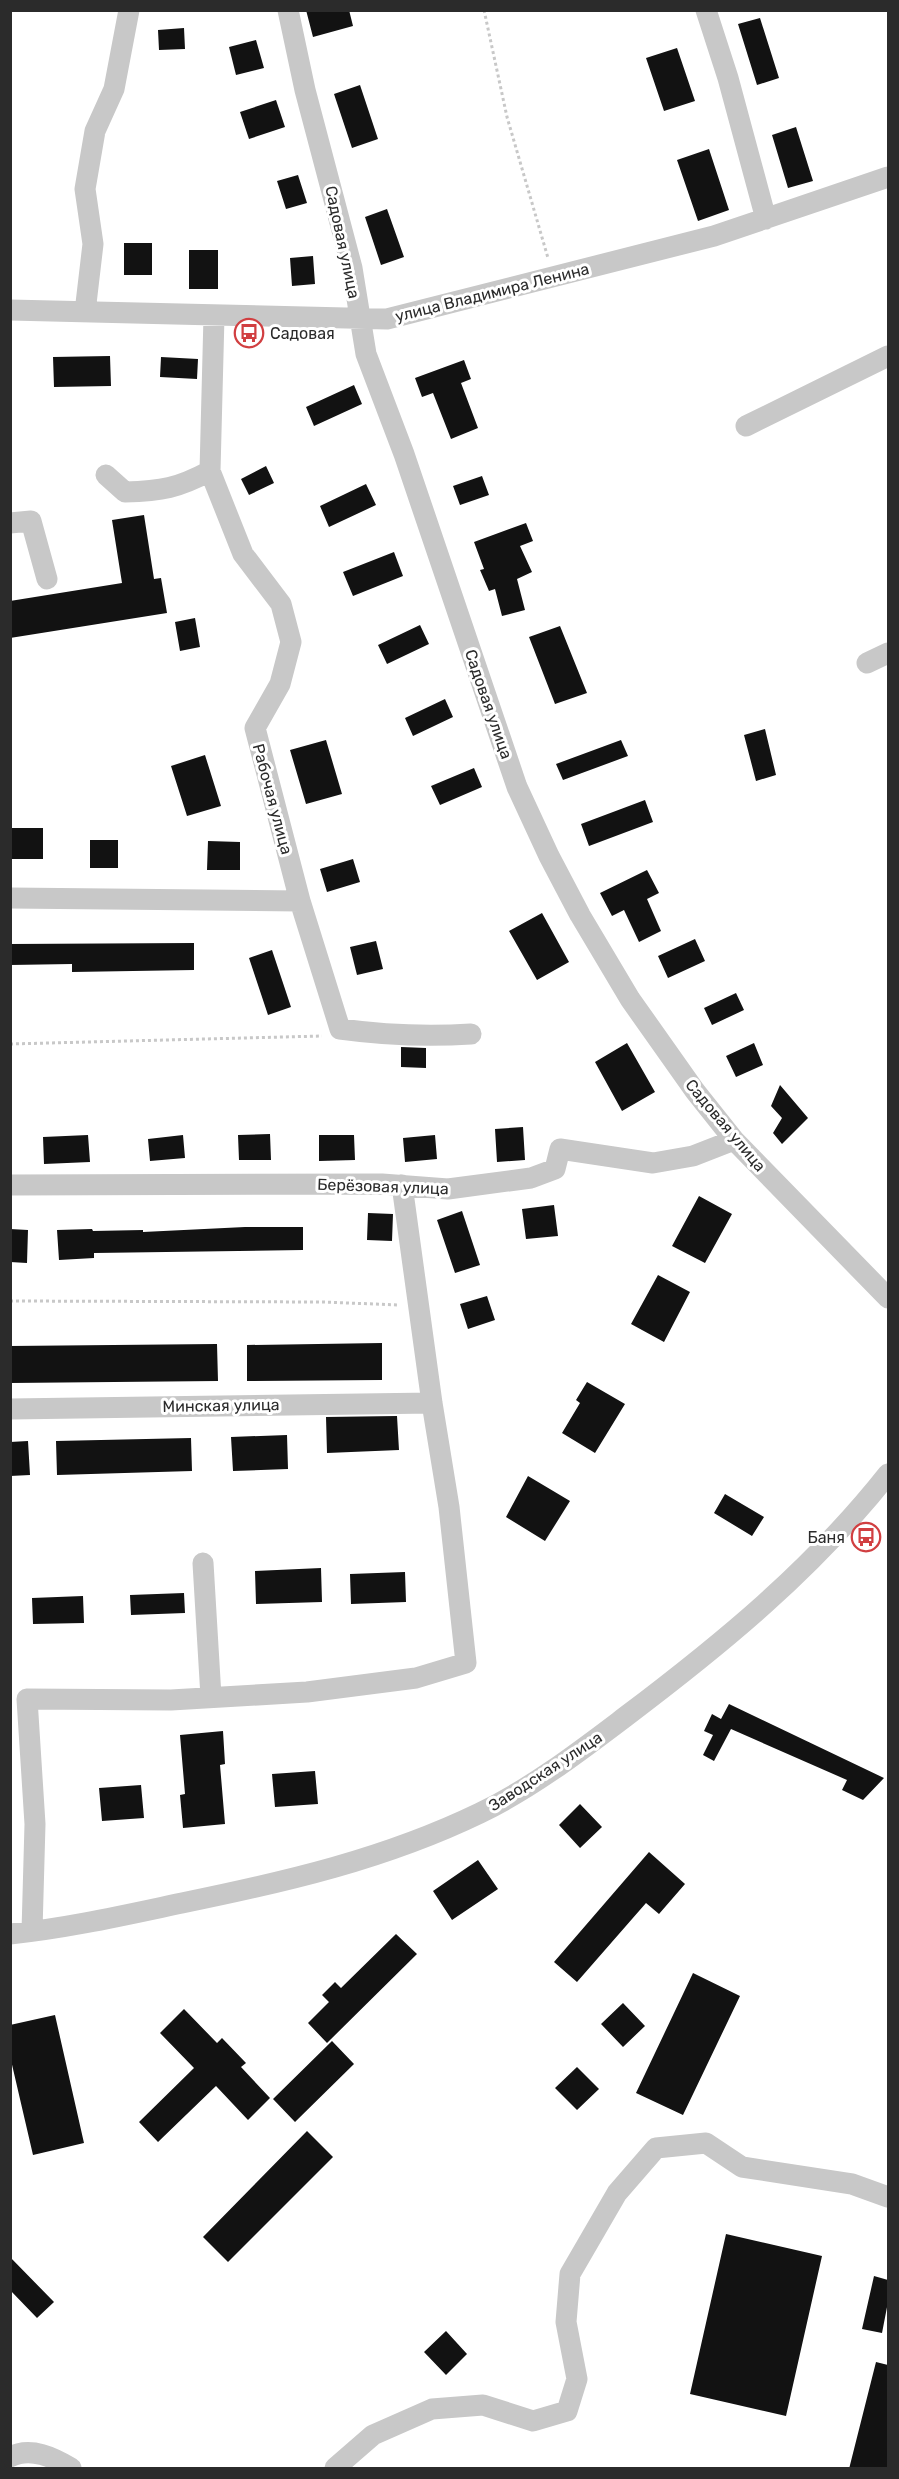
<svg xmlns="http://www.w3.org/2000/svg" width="899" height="2479" font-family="Rubik,sans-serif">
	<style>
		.building { fill: #121212 }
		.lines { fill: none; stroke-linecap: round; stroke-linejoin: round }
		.path { stroke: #c8c8c8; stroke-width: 3; stroke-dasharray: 3 3; stroke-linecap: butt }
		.minor { stroke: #c8c8c8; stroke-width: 21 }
		.labels { text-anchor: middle; stroke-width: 6; stroke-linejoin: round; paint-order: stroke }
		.street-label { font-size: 16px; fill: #2b2b2b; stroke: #fff }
		.poi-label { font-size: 16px; fill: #2b2b2b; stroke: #fff; text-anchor: start }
	</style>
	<rect width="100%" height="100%" fill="#fff"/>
	<path class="building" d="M306 10H349L353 26 313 37Z
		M760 18 779 78 757 85 738 24Z
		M184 28 185 49 159 50 158 30Z
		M256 40 264 68 236 75 229 47Z
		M677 48 695 101 664 111 646 58Z
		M360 85 378 139 352 148 334 94Z
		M276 100 285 127 249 139 240 112Z
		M796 127 813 181 788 188 772 135Z
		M709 149 729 210 698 221 677 160Z
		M298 175 307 203 286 209 277 181Z
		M387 209 404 257 381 265 365 217Z
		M124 243H152V275H124Z
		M189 250H218V289H189Z
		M313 256 315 284 292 286 290 258Z
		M110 356 111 386 54 387 53 357Z
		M161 357 198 359 197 379 160 377Z
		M464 360 471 379 461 383 478 428 451 439 433 393 422 397 415 378Z
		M354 385 362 404 314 426 306 407Z
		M266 466 274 483 249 495 241 479Z
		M482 476 489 495 460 505 453 486Z
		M366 484 376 505 329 527 320 506Z
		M144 515 154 579 161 578 167 613 10 638V601L122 583 112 520Z
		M526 523 533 541 520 546 532 572 517 579 525 610 502 616 495 589 489 591 480 570 484 569 474 542Z
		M394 552 403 576 353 596 343 572Z
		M195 618 200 647 180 651 175 622Z
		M420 625 429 644 387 664 378 645Z
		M560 626 587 693 555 704 529 637Z
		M445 699 453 717 413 736 405 718Z
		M765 729 776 775 756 781 744 735Z
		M326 740 342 794 306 804 290 750Z
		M621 740 628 756 563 780 556 764Z
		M205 755 221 806 187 816 171 766Z
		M474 768 482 787 440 805 431 786Z
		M645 800 653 822 589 846 581 824Z
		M10 828H43V859H10Z
		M90 840H118V868H90Z
		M208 841 240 842V870H207Z
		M353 859 360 882 327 892 320 869Z
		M647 870 659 893 647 899 661 931 639 942 624 910 612 916 600 893Z
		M542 913 569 962 537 980 509 931Z
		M695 939 705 961 668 978 658 956Z
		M376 941 383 969 357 975 350 947Z
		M194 943V970L72 972V964L10 965V944Z
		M272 950 291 1007 268 1015 249 958Z
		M736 993 744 1010 712 1025 704 1008Z
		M627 1043 655 1092 622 1111 595 1062Z
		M754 1043 763 1065 736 1077 726 1056Z
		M401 1047 426 1048V1068L401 1067Z
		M780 1085 808 1118 782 1144 773 1133 782 1118 771 1106Z
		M523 1127 525 1160 497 1162 495 1129Z
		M270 1134 271 1160H239L238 1135Z
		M88 1135 90 1162 44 1164 43 1137Z
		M183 1135 185 1158 150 1161 148 1139Z
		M319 1135H354L355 1160 319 1161Z
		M435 1135 437 1159 405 1162 403 1138Z
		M699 1196 732 1214 705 1263 672 1246Z
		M554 1205 558 1236 526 1239 522 1209Z
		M462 1211 480 1265 455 1273 437 1220Z
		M368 1213 393 1214 392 1241 367 1240Z
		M245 1227H303V1250L94 1253V1258L59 1260 57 1230 92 1229 93 1231 143 1230V1232Z
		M10 1229 28 1230 27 1263 10 1262Z
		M658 1275 690 1292 664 1342 631 1324Z
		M487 1296 495 1320 468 1329 460 1304Z
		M382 1343V1380L247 1381V1345Z
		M217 1344 218 1381 10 1383V1346Z
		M587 1382 625 1404 595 1453 562 1433 580 1403 576 1400Z
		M397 1416 399 1450 327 1453 326 1417Z
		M287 1435 288 1469 233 1471 231 1437Z
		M191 1438 192 1471 57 1475 56 1441Z
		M28 1441 30 1475 10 1476V1442Z
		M528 1476 570 1501 545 1541 506 1517Z
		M725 1494 764 1517 752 1536 714 1513Z
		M321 1568 322 1602 256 1604 255 1571Z
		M405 1572 406 1602 351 1604 350 1574Z
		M184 1593 185 1613 131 1615 130 1595Z
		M83 1596 84 1623 33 1624 32 1598Z
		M729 1704 884 1778 863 1800 842 1790 847 1780 731 1729 714 1761 703 1755 713 1735 704 1731 712 1714 721 1719Z
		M223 1731 225 1764 220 1765 225 1824 183 1828 180 1795 185 1794 180 1735Z
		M315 1771 318 1804 275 1807 272 1774Z
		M141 1785 144 1818 102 1821 99 1788Z
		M580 1804 602 1827 580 1848 559 1825Z
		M649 1852 685 1884 659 1914 646 1903 577 1982 554 1962Z
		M478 1860 498 1889 452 1920 433 1891Z
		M396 1934 417 1954 327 2043 308 2023 329 2002 322 1995 335 1982 341 1988Z
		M693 1973 740 1996 683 2115 636 2093Z
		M623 2003 645 2026 623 2047 601 2024Z
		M184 2009 217 2043 222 2038 246 2063 241 2067 270 2098 248 2120 216 2086 158 2142 139 2122 194 2068 160 2033Z
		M55 2015 84 2143 33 2155 10 2056V2025Z
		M332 2041 354 2064 295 2122 273 2099Z
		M577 2067 599 2089 577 2110 555 2088Z
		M307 2131 333 2157 228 2262 203 2237Z
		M726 2234 822 2256 786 2416 690 2394Z
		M10 2257 54 2302 37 2318 10 2290Z
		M874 2276 888 2280V2302L882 2333 862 2329Z
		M446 2331 467 2354 446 2375 424 2352Z
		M876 2362 888 2365V2469H849Z"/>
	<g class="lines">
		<path class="path" d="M484 10 507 117 548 258
			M10 1044 322 1036
			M10 1301 323 1302 399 1305"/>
		<path class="minor" d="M288 10 305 90 352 268 366 354 404 454 517 787 549 856 580 915 630 999 695 1091 734 1140 888 1298
			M706 10 728 78 766 219
			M10 310 387 319 714 236 888 177
			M85 312 93 244 85 189 95 131 114 89 129 10
			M214 316 210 471 243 554 281 604 291 642 280 684 255 728 300 901 340 1029C384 1035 426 1037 471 1034
			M746 426 888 356
			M106 475 125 492C162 491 178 488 210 471
			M10 523 31 521 47 579
			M867 663 888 653
			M10 898 300 901
			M10 1185 382 1184 448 1189 531 1178 555 1169 560 1149 653 1163 693 1156 734 1140
			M10 1409 432 1403
			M203 1563 211 1697
			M32 1931 35 1824 27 1699 171 1700 307 1692 416 1678 466 1663 449 1507 432 1403 402 1185
			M10 1934C68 1928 125 1915 182 1903 285 1882 385 1859 480 1813 532 1788 580 1751 625 1717 723 1643 812 1570 888 1474
			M10 2457C31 2446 54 2458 71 2468
			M335 2468 373 2435 432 2409 483 2405 533 2421 567 2411 577 2379 566 2322 570 2274 617 2193 656 2148 706 2143 742 2167 852 2184 888 2197"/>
	</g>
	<defs>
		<g id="bus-ring" transform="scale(1.5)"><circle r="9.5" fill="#fff" stroke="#d13f41" stroke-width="1.5"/><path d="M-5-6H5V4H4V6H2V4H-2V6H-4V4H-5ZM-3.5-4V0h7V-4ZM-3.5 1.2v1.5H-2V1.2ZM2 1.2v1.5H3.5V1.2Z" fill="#d13f41"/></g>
	</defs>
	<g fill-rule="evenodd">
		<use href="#bus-ring" x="249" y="333"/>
		<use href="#bus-ring" x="866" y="1537"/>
	</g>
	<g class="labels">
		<g class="street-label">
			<text transform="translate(343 242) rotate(78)" y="6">Садовая улица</text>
			<text transform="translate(492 292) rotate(-14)" y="6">улица Владимира Ленина</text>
			<text transform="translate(489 704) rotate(71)" y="6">Садовая улица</text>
			<text transform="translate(273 799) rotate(75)" y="6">Рабочая улица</text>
			<text transform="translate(726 1125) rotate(50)" y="6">Садовая улица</text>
			<text transform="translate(383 1186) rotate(2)" y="6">Берёзовая улица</text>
			<text transform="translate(221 1405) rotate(-1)" y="6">Минская улица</text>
			<text transform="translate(545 1771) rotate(-33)" y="6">Заводская улица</text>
		</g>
		<g class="poi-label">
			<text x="270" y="339">Садовая</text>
			<text x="845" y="1543" text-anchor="end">Баня</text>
		</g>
	</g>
	<rect width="899" height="2479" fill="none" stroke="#2b2b2b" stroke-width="24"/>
</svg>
